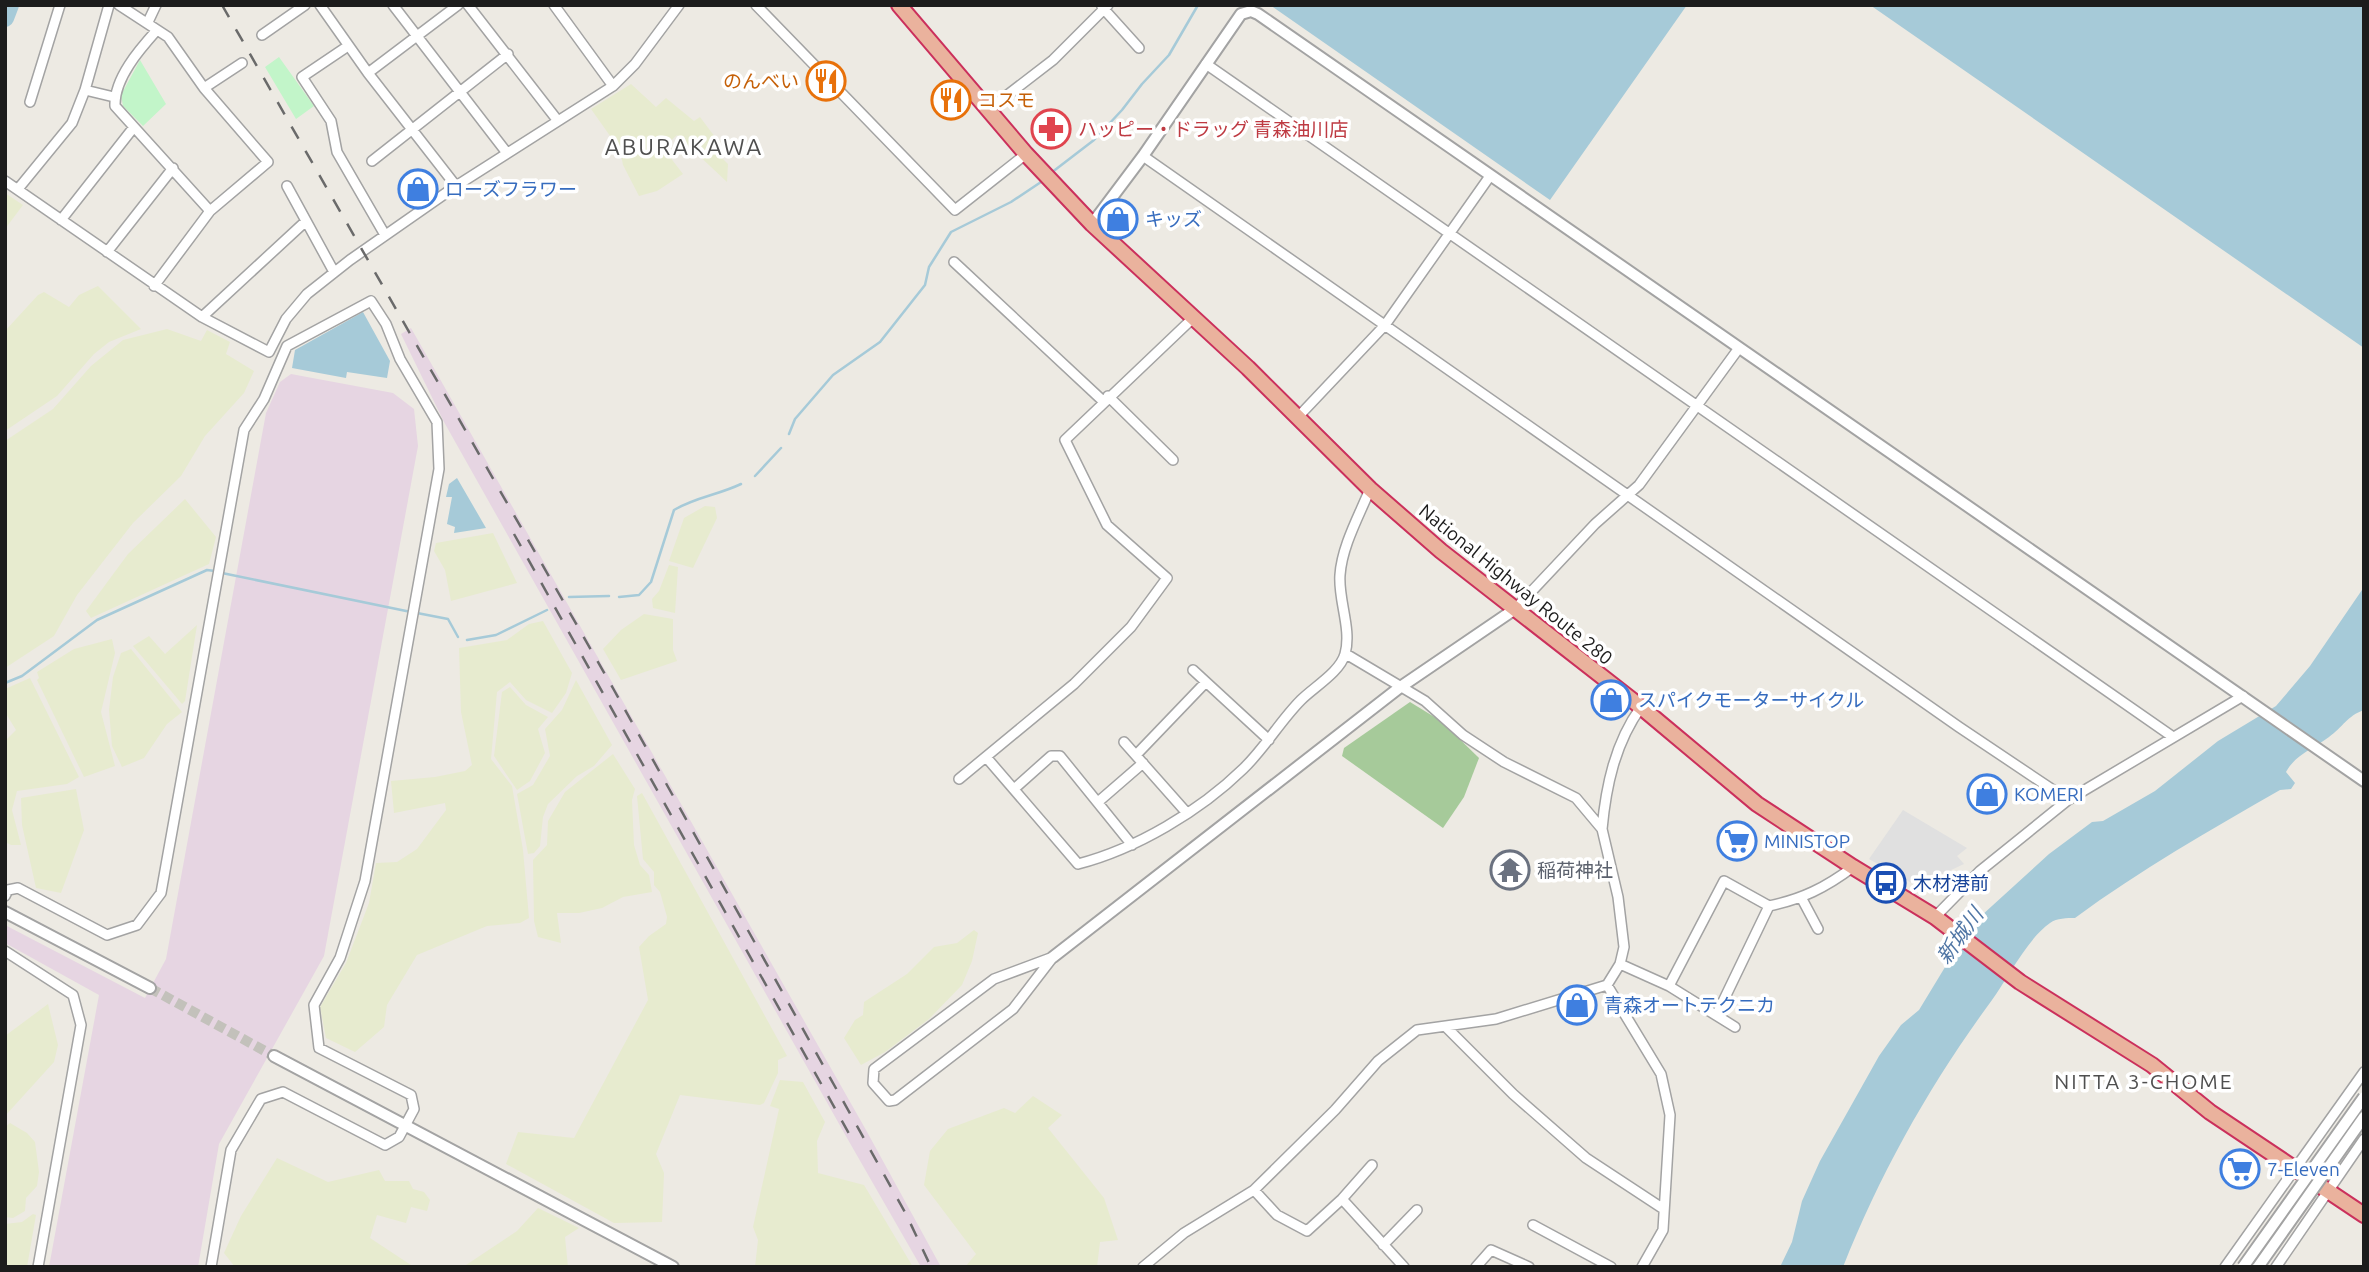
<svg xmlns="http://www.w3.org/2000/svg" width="2369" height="1272" font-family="Ubuntu,'Noto Sans JP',sans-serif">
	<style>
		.industrial { fill: #e6d5e2 }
		.farmland { fill: #e7ebcf }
		.forest { fill: #a6ca9a }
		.park { fill: #c2f5c9 }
		.parking { fill: #e0e0e0 }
		.water { fill: #a6cad8 }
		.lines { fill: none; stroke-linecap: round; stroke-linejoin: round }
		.stream { stroke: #a6cad8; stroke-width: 2.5 }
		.river { stroke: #a6cad8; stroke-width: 18 }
		.tertiary-tunnel { stroke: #c3c1bb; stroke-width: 10; stroke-dasharray: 10 5; stroke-linecap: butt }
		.minor-casing { stroke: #a3a3a3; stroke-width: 12 }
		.tertiary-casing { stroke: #a3a3a3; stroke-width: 14 }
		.trunk-casing { stroke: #cb305c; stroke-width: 18 }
		.minor { stroke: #fff; stroke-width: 9 }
		.tertiary { stroke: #fff; stroke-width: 10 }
		.trunk { stroke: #eab29d; stroke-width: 14 }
		.rail { stroke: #6a6a6a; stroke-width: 2.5; stroke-dasharray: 14 14; stroke-linecap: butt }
		.tertiary-bridge-casing { stroke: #a3a3a3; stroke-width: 14; stroke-linecap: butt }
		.tertiary-bridge { stroke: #fff; stroke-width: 10 }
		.labels { text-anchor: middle; stroke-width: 7; stroke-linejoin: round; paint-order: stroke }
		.food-label { font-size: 19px; fill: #c56008; stroke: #fff; text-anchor: end }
		.health-label { font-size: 19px; fill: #be3a42; stroke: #fff; text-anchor: start }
		.shop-label { font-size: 19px; fill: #366cbe; stroke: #fff; text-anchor: start }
		.street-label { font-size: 19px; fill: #1c1c1c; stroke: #fff }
		.worship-label { font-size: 19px; fill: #5b616d; stroke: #fff; text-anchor: start }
		.transit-label { font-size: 19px; fill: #164399; stroke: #fff; text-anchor: start }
		.water-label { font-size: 21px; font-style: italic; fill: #5076a5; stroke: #fff }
		.neighbourhood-label { font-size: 21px; letter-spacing: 2px; fill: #4f4f4f; stroke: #fff }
		.quarter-label { font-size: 23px; letter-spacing: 2px; fill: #4f4f4f; stroke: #fff }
	</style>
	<rect width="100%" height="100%" fill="#edeae3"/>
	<path class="industrial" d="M411 328 866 1130 941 1267H921L847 1138 444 422 401 334Z
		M291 374 393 393 414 409 418 446 324 956 219 1144 198 1267H49L99 995 5 943V925L145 998 166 959 266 413 280 382Z"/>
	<path class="farmland" d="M631 84 656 107 666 98 694 121 700 117 718 141V154L728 164 727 182 677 135 663 148 683 174 657 191 639 196 623 165 620 150 591 109Z
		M5 193 23 205 5 229Z
		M98 286 141 329 109 342 94 354 57 396 5 431V331L38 295 44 292 69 307 79 295Z
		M167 329 201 341 207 330 230 342 226 354 254 371 244 393 205 436 181 476 133 523 77 595 54 636 5 668V441L53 409 91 366 123 340Z
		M185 499 216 537 209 564 91 618 86 611 128 554Z
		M705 506 715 507 717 518 693 568 669 561 684 518Z
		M493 533 517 583 451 601 445 570 434 551 436 543Z
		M669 565 678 567 675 613 653 608 652 599 659 591Z
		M644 614 673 619V650L677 661 621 680 603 649 621 630Z
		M543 621 572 673 566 693 552 713 526 700 510 682 497 692 491 759 512 786 523 850 529 918 520 923 487 926 417 955 387 1005 384 1027 355 1052 326 1038 320 1007 346 963 369 903 376 863 397 862 417 849 446 810 445 803 394 813 391 781 435 777 465 771 472 765 461 712 459 648 507 640 529 624Z
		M197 625 185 701 182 704 133 646 149 636 165 654Z
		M112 639 115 653 101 712 115 766 84 777 37 680 39 678 37 672 74 649Z
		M131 649 182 712 167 724 144 758 122 767 112 746 109 710 113 677 121 653Z
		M30 678 79 777 67 784 17 791 12 810 21 845H11L5 842V741L16 730 5 712V689Z
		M576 680 612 745 594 766 577 776 548 804 543 817 540 846 534 853 528 854 517 794 533 785 550 756 545 729 562 710Z
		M510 687 526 705 548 717 538 729 545 753 530 781 517 790 494 756 502 692Z
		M613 754 635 789 632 800 634 845 640 865 649 875 652 892 623 897 602 908 579 913H557L561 943 538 937 534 921 533 860 547 845 548 821 565 792Z
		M76 789 84 830 61 893 36 888 22 825 21 798Z
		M642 793 787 1056 778 1060V1073L764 1103 760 1105 680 1095 656 1154 664 1173 662 1222 614 1223 506 1164 518 1132 574 1138 648 1000 639 947 649 936 666 924 667 917 660 892 654 885V872L643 859 637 796Z
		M974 930 978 933 972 961 962 985 929 1019 885 1052 861 1065 844 1038 855 1020 863 1015 864 1002 907 974 934 947 957 943Z
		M48 1004 58 1045 54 1062 5 1116V1036Z
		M780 1080 803 1082 825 1122 817 1141 818 1173 864 1185 913 1267H755L758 1240 753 1227 779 1109 770 1106Z
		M1033 1096 1062 1115 1048 1128 1104 1198 1118 1240 1100 1242 1097 1267H965L976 1254 924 1185 930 1151 948 1129 1004 1108 1015 1113Z
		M10 1123 27 1133 35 1142 39 1172 37 1186 26 1198 25 1211 13 1218 5 1217V1127Z
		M277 1158 328 1182 379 1170 385 1181H409L413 1189 424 1192 430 1200 427 1211 411 1207 406 1223 377 1215 370 1238 414 1267H235L224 1253 241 1216Z
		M538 1208 579 1228 565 1237 568 1267H463L517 1231Z
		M33 1214 36 1215 27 1267H5V1224L22 1222Z"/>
	<path class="forest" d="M1410 702 1441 721 1479 758 1464 797 1443 828 1342 756 1344 748Z"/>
	<path class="park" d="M279 57 314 106 296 119 265 67Z
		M140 60 166 104 143 126 123 106 121 95Z"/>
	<path class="parking" d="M1903 810 1967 848 1957 856 1964 864 1917 886 1869 859Z"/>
	<path class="water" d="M1270 5H1687L1550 200Z
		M1870 5H2364V348Z
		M363 312 390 361 387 378 347 372 346 378 292 368 295 350Z
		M457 478 486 528 454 533 455 527 447 524 452 497H446L449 484Z
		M2364 587V710C2347 716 2343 727 2329 737 2313 749 2296 754 2286 772L2295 783 2291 789 2280 790C2210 830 2140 870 2075 918 2067 918 2057 918 2050 923 2028 938 2007 979 1992 1000 1931 1083 1881 1171 1843 1267H1780L1792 1242 1802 1201 1820 1161 1879 1056 1901 1025 1919 1010 1970 926 2049 854 2092 822 2103 821 2155 791 2218 741 2276 706 2310 666Z"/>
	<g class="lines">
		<path class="stream" d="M1051 173 1094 140 1122 110 1142 84 1169 55 1198 5
			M789 434 795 419 833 375 880 342 925 285 929 267 951 232 1011 202 1044 180
			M755 476 781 448
			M222 573 411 612
			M569 597 609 596
			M619 597 639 595 651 582 674 510C696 497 718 495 741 484
			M417 613 448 619 458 637
			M467 640 496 635 547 610
			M5 683 22 676 97 620 207 570 215 571"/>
		<path class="river" d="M5 18 10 5"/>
		<path class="tertiary-tunnel" d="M150 988 274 1056"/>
		<g class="minor-casing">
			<path id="minor" d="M119 5 168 37 204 88 268 162 210 211 154 286
				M320 5 368 73 456 186
				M393 5 507 153
				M468 5 558 121
				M554 5 613 86
				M756 5 955 210 1026 154
				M1102 7 1139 48
				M148 22 156 5
				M157 30C140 49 114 78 115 106L210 211
				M262 35 305 5
				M348 46 302 77 331 121 337 152 385 235
				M1206 64 2173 737
				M368 73 458 5
				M204 88 242 63
				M85 90 109 5
				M30 102 60 5
				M988 110 1053 60 1108 5
				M1143 156 1959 727 2068 800
				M372 161 508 54
				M5 181 202 317 269 352 286 319 307 294 350 260 456 186 613 86 635 64 679 5
				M287 186 334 272
				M18 189 72 123 85 90 114 97
				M61 220 134 127
				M107 252 173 168
				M954 262 1103 401
				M202 317 306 221
				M1108 396 1173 460
				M1298 417 1385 325 1490 176
				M1515 609 1595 524 1639 485 1739 348
				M1193 670 1269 740
				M1124 742 1186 812
				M1136 755 1206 682
				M986 757 1078 864C1136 849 1200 811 1243 769 1265 748 1280 721 1301 700 1314 687 1340 672 1345 654 1352 629 1338 600 1340 575 1342 546 1359 516 1370 489
				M959 779 1074 684 1131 627 1167 578 1107 525 1065 440 1192 319
				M1014 789 1051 756H1060L1132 845
				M1098 802 1143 763
				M1602 829C1606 786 1615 743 1641 707
				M5 896 8 890 18 888 107 935 137 925 161 893 244 430 264 399 287 346 371 301 386 324 400 359 437 422 439 469 365 881 340 958 314 1005 319 1048 411 1095 414 1109 399 1137 385 1145 283 1092 261 1099 231 1150 211 1267
				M1802 899 1818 929
				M1935 917 1980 871 2068 800 2243 696
				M5 951 73 995 81 1025 38 1267
				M1053 957 1013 1009 895 1100 889 1101 873 1083 874 1069 994 979Z
				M1620 964 1669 986 1724 881 1769 906C1802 899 1825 888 1853 867
				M1607 985 1661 1074 1670 1115 1663 1230 1642 1267
				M1669 986 1735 1027
				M1717 1014 1769 906
				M1446 1027 1513 1094 1586 1158 1662 1208
				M1254 1190 1277 1215 1307 1231 1342 1199 1372 1165
				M1342 1199 1404 1267
				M1533 1225 1611 1267
				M1383 1245 1417 1210
				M1143 1267 1184 1233 1254 1190 1335 1110 1378 1061 1417 1030 1496 1019 1607 985 1620 964 1624 947 1618 897 1602 829 1576 798 1504 762 1463 735 1425 701 1346 654
				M1476 1267 1491 1250 1529 1267
				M2225 1267 2364 1072
				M2276 1267 2364 1139"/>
		</g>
		<g class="tertiary-casing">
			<path id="tertiary" d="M1092 224 1143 156 1241 14 1251 11 1258 14 2364 781
				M5 912 150 988
				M1053 957 1399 688 1515 609
				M274 1056 673 1267"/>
		</g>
		<g class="trunk-casing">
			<path id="trunk" d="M899 5 1026 154 1092 224 1248 368 1370 489 1441 551 1641 707 1757 804 1853 867 1935 917 2020 982 2152 1065 2210 1112 2364 1215"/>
		</g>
		<use href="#minor" class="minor"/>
		<use href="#tertiary" class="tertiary"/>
		<use href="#trunk" class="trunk"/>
		<path class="rail" d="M222 5 614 690 906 1214 931 1267
			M514 534 852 1139"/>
		<g class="tertiary-bridge-casing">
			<path id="tertiary-bridge" d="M2243 1267 2364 1097
				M2258 1267 2364 1117"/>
		</g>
		<use href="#tertiary-bridge" class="tertiary-bridge"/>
	</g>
	<defs>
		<g id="restaurant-ring" transform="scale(2.0125)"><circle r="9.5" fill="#fff" stroke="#e8710a" stroke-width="1.5"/><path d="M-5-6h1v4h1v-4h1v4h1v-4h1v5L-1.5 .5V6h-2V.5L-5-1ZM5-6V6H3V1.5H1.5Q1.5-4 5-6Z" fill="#e8710a"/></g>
		<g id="pharmacy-ring" transform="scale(2.0125)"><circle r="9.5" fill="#fff" stroke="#e0444e" stroke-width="1.5"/><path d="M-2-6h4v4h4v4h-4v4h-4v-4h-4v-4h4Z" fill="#e0444e"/></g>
		<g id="shop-ring" transform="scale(2.0125)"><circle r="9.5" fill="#fff" stroke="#3f7fe0" stroke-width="1.5"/><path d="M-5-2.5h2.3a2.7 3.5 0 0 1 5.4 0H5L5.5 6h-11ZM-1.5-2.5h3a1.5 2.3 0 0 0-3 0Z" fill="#3f7fe0"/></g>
		<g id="supermarket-ring" transform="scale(2.0125)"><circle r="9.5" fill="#fff" stroke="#3f7fe0" stroke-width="1.5"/><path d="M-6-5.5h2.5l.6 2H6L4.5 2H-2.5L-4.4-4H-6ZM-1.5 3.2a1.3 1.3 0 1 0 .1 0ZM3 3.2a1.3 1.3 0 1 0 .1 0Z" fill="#3f7fe0"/></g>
		<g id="temple-ring" transform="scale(2.0125)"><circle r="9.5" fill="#fff" stroke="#6b7280" stroke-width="1.5"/><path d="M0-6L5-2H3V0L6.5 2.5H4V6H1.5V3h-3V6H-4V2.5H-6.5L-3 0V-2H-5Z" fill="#6b7280"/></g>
		<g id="bus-ring" transform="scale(2.0125)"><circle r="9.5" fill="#fff" stroke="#1a4fb4" stroke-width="1.5"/><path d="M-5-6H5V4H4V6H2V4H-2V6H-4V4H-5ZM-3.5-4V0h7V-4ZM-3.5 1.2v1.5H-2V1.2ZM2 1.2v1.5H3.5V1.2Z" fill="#1a4fb4"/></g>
	</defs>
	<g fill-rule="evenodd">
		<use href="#restaurant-ring" x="826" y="81"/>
		<use href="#restaurant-ring" x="951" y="100"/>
		<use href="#pharmacy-ring" x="1051" y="129"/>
		<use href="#shop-ring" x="418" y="189"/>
		<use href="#shop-ring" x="1118" y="219"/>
		<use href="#shop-ring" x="1611" y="700"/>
		<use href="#shop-ring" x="1987" y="794"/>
		<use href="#supermarket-ring" x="1737" y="841"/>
		<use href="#temple-ring" x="1510" y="870"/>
		<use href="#bus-ring" x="1886" y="883"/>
		<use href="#shop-ring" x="1577" y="1005"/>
		<use href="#supermarket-ring" x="2240" y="1169"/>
	</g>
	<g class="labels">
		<g class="food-label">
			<text x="799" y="88">のんべい</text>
			<text x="978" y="107" text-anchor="start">コスモ</text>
		</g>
		<g class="health-label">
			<text x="1078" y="136">ハッピー・ドラッグ 青森油川店</text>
		</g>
		<g class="shop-label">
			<text x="445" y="196">ローズフラワー</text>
			<text x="1145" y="226">キッズ</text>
			<text x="1638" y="707">スパイクモーターサイクル</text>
			<text x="2014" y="801">KOMERI</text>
			<text x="1764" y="848">MINISTOP</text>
			<text x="1604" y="1012">青森オートテクニカ</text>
			<text x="2267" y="1176">7-Eleven</text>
		</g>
		<g class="street-label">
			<text transform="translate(1516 584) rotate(39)" y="7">National Highway Route 280</text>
		</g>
		<g class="worship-label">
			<text x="1537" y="877">稲荷神社</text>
		</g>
		<g class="transit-label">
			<text x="1913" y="890">木材港前</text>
		</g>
		<g class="water-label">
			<text transform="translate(1960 936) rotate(-54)" y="7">新城川</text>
		</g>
		<g class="neighbourhood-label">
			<text x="2144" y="1089">NITTA 3-CHOME</text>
		</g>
		<g class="quarter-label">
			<text x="684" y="155">ABURAKAWA</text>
		</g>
	</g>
	<rect width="2369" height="1272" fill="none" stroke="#1c1c1c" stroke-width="14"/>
</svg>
